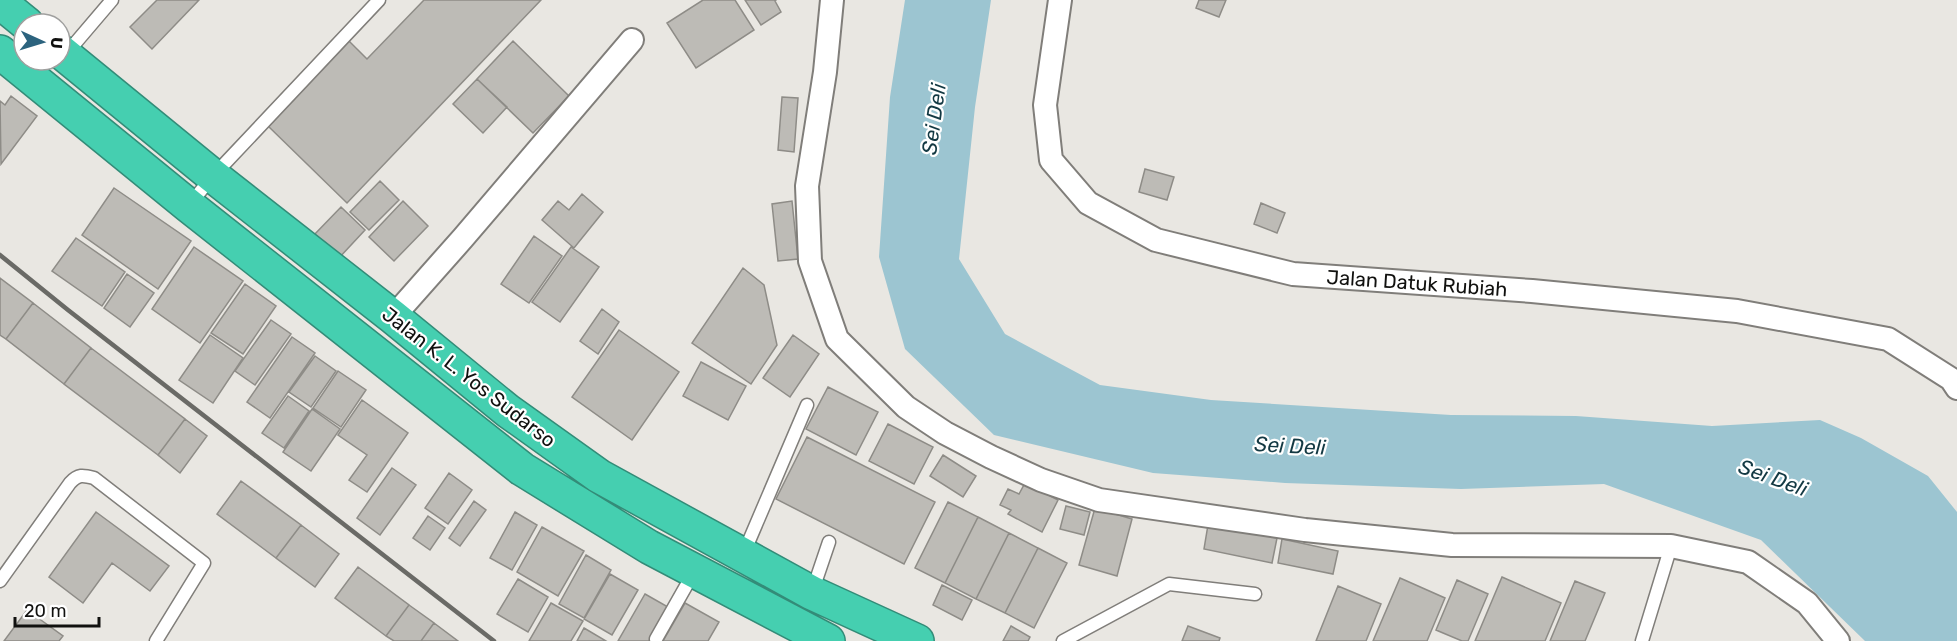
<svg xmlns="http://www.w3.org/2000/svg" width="1957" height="641" font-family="Rubik,sans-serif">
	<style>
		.water { fill: #9cc5d1 }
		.building { fill: #bdbbb6; stroke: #8e8c87; stroke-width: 1.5 }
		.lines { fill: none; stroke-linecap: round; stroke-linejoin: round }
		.lane-casing { stroke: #807e7a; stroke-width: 15 }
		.street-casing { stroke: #807e7a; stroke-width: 26 }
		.highway-casing { stroke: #338c78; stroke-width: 36 }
		.lane { stroke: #fff; stroke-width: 12 }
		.street { stroke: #fff; stroke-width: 22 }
		.highway { stroke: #45cfb0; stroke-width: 33 }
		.rail { stroke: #6a6a66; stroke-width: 4.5 }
		.labels { text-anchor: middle; stroke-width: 4.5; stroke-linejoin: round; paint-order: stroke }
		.street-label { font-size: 20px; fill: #11110f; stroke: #fff }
		.water-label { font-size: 21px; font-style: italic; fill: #133943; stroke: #fff }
	</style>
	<rect width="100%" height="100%" fill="#e9e7e2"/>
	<path class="water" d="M905 0H991L975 107 959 259 1005 334 1100 385 1211 400 1451 415 1576 416 1712 426 1820 420 1861 438 1928 476 1957 512V641H1865L1761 540 1604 484 1461 489 1285 483 1153 473 994 435 905 349 879 257 890 97Z"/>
	<path class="building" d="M157 0H199L152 49 130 27Z
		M424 0H541L347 203 267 125 348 40 367 59Z
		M703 0H735L754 30 696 68 667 23Z
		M745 0H776L775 1 781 12 761 25Z
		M1199 0H1226L1219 17 1196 8Z
		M513 41 569 96 533 133 477 79Z
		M477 79 507 107 483 133 453 104Z
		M11 96 37 116 1 164 0 101 5 105Z
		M782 97 798 98 794 152 778 150Z
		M1145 169 1174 177 1167 200 1139 192Z
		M380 181 399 200 369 230 350 212Z
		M114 188 191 241 158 289 82 235Z
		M582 194 603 212 574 248 542 220 558 201 569 210Z
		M403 201 428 226 394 261 369 237Z
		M792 201 798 259 778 261 772 204Z
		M1261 203 1285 213 1277 233 1254 224Z
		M341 207 365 230 338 259 313 236Z
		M534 236 562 256 529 303 501 284Z
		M76 238 125 272 102 306 52 271Z
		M194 247 243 281 200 343 152 309Z
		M571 247 599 267 560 322 532 302Z
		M743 268 764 285 777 345 751 384 692 343Z
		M127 274 154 293 130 327 104 308Z
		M0 278 33 303 6 339 0 335Z
		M245 284 276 306 243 354 211 333Z
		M33 303 91 348 64 384 6 339Z
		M602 309 619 322 598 354 580 341Z
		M271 320 291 334 255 385 235 371Z
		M619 330 679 372 632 440 572 397Z
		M210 335 243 358 213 403 179 380Z
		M793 335 819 354 790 397 763 378Z
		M292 337 315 353 270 418 247 402Z
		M91 348 185 419 158 455 64 384Z
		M315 356 336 371 311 407 289 392Z
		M701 362 746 386 728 420 683 396Z
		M338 371 366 390 341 427 313 408Z
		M828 387 878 412 856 455 806 429Z
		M288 396 309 411 284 448 262 433Z
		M362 400 408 433 367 492 349 480 367 455 338 435Z
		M312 409 340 429 311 471 283 452Z
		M185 419 207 436 180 473 158 455Z
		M888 424 933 447 914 484 869 461Z
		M807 437 935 502 904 564 776 499Z
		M943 455 976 476 963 497 930 476Z
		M392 468 416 485 380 535 357 518Z
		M449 473 472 490 448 524 425 508Z
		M241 481 301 525 276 558 217 514Z
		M1025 483 1058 500 1042 532 1008 514 1011 510 1000 505 1008 489 1019 494Z
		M474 501 486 510 460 546 449 538Z
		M948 502 978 517 945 583 915 568Z
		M1066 506 1090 512 1084 535 1060 529Z
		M1095 508 1132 519 1117 576 1079 565Z
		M96 512 169 566 150 591 112 563 83 603 49 577Z
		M515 512 537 525 512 570 490 558Z
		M428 516 445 528 430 550 413 538Z
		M978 517 1009 533 976 599 945 583Z
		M301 525 339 554 315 587 276 558Z
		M1208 525 1277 538 1272 563 1204 549Z
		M542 527 584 551 558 596 517 572Z
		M1009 533 1038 548 1005 613 976 599Z
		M1282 539 1338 551 1333 574 1278 563Z
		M1038 548 1067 563 1034 628 1005 613Z
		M586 555 611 570 584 618 559 604Z
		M358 567 409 605 386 636 335 598Z
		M610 574 638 590 612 635 584 619Z
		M1502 577 1561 603 1545 641H1475Z
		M1400 578 1445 598 1427 641H1373Z
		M518 579 548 597 528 632 497 614Z
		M1457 580 1488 594 1468 641H1462L1436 630Z
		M1575 581 1605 593 1585 641H1550Z
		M942 585 972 600 962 620 933 605Z
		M1338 586 1381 604 1366 641H1316Z
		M645 594 668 607 649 641H618Z
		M551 603 583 621 571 641H529Z
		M685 603 719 622 708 641H663Z
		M409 605 434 623 421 641H394L386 636Z
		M27 610 63 636 59 641H4Z
		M434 623 458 641H421Z
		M1011 626 1030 637 1028 641H1003Z
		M1188 626 1220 638 1219 641H1182Z
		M584 628 606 641H577Z"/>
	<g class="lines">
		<g class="lane-casing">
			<path id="lane" d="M66 54 112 0
				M190 204 213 176 379 0
				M743 555 807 405
				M0 581 70 483C78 474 83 475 94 478L204 563 156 641
				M812 592 829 542
				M656 639 694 572
				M1063 641 1169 584 1255 594
				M1642 641 1671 546"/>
		</g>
		<g class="street-casing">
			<path id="street" d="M832 0 825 72 807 186 810 261 837 339 906 407 945 433 991 457 1041 480 1099 500 1305 530 1452 545 1671 546 1748 562 1807 603 1838 641
				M1060 0 1045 105 1051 160 1088 203 1156 240 1293 274 1532 291 1737 311 1888 339 1951 379 1957 388
				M393 317 463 238 632 40"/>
		</g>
		<g class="highway-casing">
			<path id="highway" d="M0 2 27 24
				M60 51 213 176 393 317 508 411 599 476 812 593 917 641
				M0 52 189 206 522 469 649 547 828 641"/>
		</g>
		<use href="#lane" class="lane"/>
		<use href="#street" class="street"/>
		<use href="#highway" class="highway"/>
		<path class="rail" d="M0 255 68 310 494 641"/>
	</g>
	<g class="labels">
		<g class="street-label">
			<text transform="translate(1417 283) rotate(4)" y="7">Jalan Datuk Rubiah</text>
			<text transform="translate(469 377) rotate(38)" y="7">Jalan K. L. Yos Sudarso</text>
		</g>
		<g class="water-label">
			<text transform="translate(934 119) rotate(-82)" y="7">Sei Deli</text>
			<text transform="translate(1290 446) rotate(3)" y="7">Sei Deli</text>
			<text transform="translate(1773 478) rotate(20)" y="7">Sei Deli</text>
		</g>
	</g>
	<g transform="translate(42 42) rotate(94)"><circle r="28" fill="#ffffff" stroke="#a0a09f" stroke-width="1.5"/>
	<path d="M0-4.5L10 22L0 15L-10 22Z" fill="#2c637e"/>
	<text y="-9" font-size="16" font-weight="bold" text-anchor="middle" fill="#11110f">U</text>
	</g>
	<path d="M15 617v9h84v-9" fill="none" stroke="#11110f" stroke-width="3"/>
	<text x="24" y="617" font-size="18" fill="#11110f" stroke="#ffffff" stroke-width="4.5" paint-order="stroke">20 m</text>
</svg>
